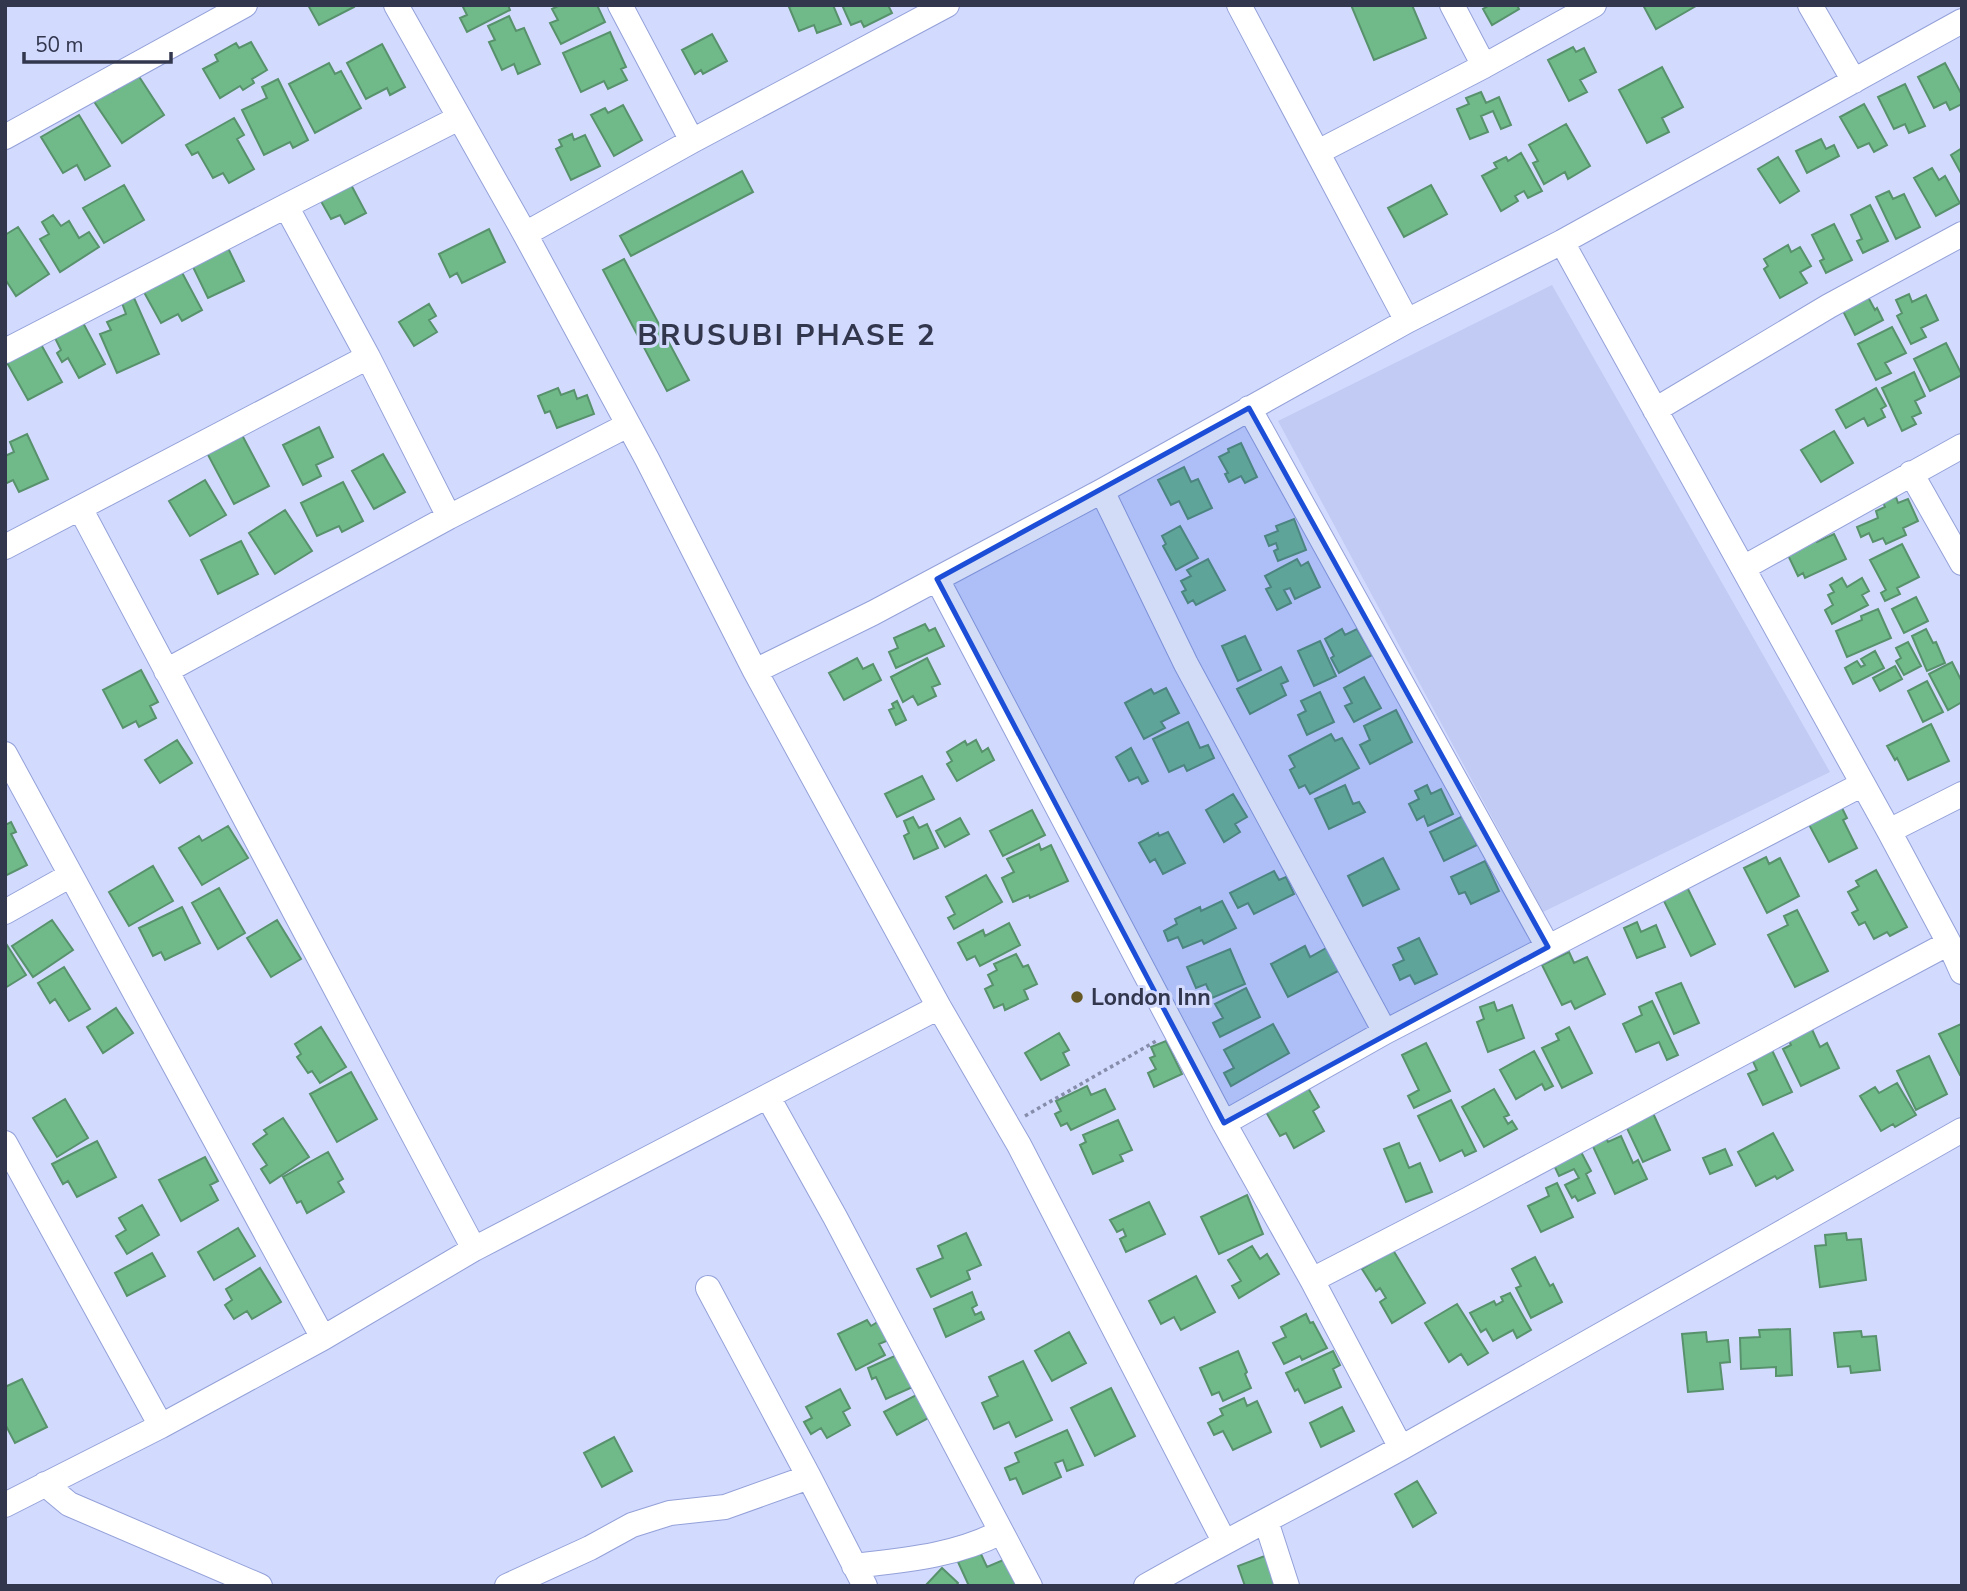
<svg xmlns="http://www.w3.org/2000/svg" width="1967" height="1591" font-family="'Nunito Sans',sans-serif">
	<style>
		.built { fill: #c1cbf3 }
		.building { fill: #70ba8a; stroke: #58926c; stroke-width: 2 }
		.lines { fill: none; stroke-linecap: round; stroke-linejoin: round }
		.minor-casing { stroke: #94a1d9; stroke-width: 26 }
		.path { stroke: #868dab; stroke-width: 3.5; stroke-dasharray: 3.5 3.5; stroke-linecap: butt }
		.minor { stroke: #fff; stroke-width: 24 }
		.marked { fill: #1d4ed8; fill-opacity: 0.2; stroke: #1d4ed8; stroke-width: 5; stroke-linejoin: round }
		.poi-dot { fill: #675926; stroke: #d2dafe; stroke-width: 2.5 }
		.labels { text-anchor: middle; stroke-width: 6; stroke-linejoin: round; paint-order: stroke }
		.poi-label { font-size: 23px; font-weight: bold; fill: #32374e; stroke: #d2dafe; text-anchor: start }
		.district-label { font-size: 30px; font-weight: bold; letter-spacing: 2px; fill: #32374e; stroke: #d2dafe }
	</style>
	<rect width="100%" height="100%" fill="#d2dafe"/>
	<path class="built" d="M1552 285 1830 772 1543 912 1278 421Z"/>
	<path class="building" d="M308 5H353L354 7 319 25Z
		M462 5H508L510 10 467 32 460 18 467 15Z
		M560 5H597L605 22 561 44 550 23 558 20 552 9Z
		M794 5H833L841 24 817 33 814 25 799 31 789 7Z
		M842 5H888L892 13 864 27 861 21 851 25Z
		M1351 5H1412L1426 38 1374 60Z
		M1490 5H1517L1519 9 1492 25 1483 9Z
		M1643 5H1696V6L1656 29Z
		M509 16 516 31 524 28 540 64 518 74 514 64 502 70 489 42 495 40 488 26Z
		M610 32 626 67 621 69 627 80 608 89 604 81 581 92 563 53Z
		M712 34 727 61 703 74 701 70 695 74 682 50Z
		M251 42 267 70 252 79 254 83 243 90 240 86 220 98 203 69 218 61 215 55 236 43 239 48Z
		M382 44 405 87 390 95 387 88 366 99 347 63Z
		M1573 47 1576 52 1584 48 1596 72 1580 80 1587 92 1569 101 1548 60Z
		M329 63 335 74 341 71 361 108 315 133 289 84Z
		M1945 63 1962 95V104L1950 110 1946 102 1934 108 1918 77Z
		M1662 67 1683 107 1662 118 1669 132 1647 143 1619 90Z
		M138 75 164 115 122 143 93 100 110 89 113 92Z
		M278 79 308 140 293 148 290 142 264 155 242 110 267 98 262 87Z
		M1905 84 1925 126 1909 133 1905 124 1894 129 1878 97Z
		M1481 92 1486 103 1499 97 1511 125 1501 129 1493 111 1481 116 1488 132 1470 139 1457 109 1469 104 1466 98Z
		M1864 104 1887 145 1874 152 1869 143 1858 148 1840 117Z
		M623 105 642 140 614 156 591 115 605 108 608 113Z
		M79 115 110 166 85 180 77 165 63 173 41 137Z
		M234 118 244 135 237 139 254 169 229 183 223 173 213 178 198 152 192 155 186 145Z
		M1566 124 1590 166 1568 179 1565 172 1544 184 1533 163 1538 161 1529 145Z
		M572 134 574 140 585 135 600 166 571 180 556 149 562 146 559 140Z
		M1821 139 1826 149 1834 145 1839 156 1807 173 1796 151Z
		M1962 148V175L1951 155Z
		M1521 153 1542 191 1528 198 1524 191 1515 196 1518 201 1501 211 1482 176 1497 168 1494 163 1506 157 1508 161Z
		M1778 157 1799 191 1780 203 1758 169Z
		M1932 168 1939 180 1945 176 1960 203 1936 216 1914 178Z
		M742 171 753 192 631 256 620 236Z
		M348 179 366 213 345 224 340 215 331 219 318 196Z
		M124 185 144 220 104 243 83 208Z
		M1431 185 1447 214 1404 237 1388 208Z
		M1889 191 1893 199 1904 194 1920 227 1896 239 1876 197Z
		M1870 205 1888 241 1863 253 1857 241 1862 239 1851 215Z
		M53 215 61 226 69 221 79 238 89 232 99 247 60 272 40 239 49 234 42 222Z
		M1834 224 1852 260 1826 273 1820 261 1824 259 1812 235Z
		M18 227 49 274 16 296 5 279V235Z
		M489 229 505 262 462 283 457 273 450 277 439 254Z
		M1788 245 1791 252 1800 247 1811 266 1800 272 1807 283 1780 298 1764 269 1768 266 1764 259Z
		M228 248 244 281 208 298 192 265Z
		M624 259 689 380 667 391 603 270Z
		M178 265 202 310 182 321 178 314 161 323 140 285Z
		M1909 294 1912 302 1926 295 1938 320 1921 328 1926 337 1911 344 1897 316 1902 313 1896 300Z
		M1868 297 1875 310 1877 308 1883 320 1855 335 1840 305Z
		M134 298 159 354 117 373 100 334 111 330 107 322 126 314 122 303Z
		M429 304 436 316 429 320 437 332 414 346 399 322Z
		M81 319 105 364 79 378 68 358 62 362 57 353 61 350 53 334Z
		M1892 327 1906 353 1885 363 1891 373 1876 380 1858 344Z
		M38 339 62 382 28 400 5 359Z
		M1946 343 1962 375 1930 391 1914 359Z
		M1914 372 1925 396 1915 401 1921 413 1912 417 1916 424 1902 431 1882 388Z
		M558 388 561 395 574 390 577 399 587 395 594 414 557 428 550 411 545 413 538 396Z
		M1876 388 1886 406 1881 409 1885 417 1868 426 1864 418 1846 428 1836 410Z
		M319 427 333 457 316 465 321 476 303 485 283 445Z
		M1834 431 1853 463 1821 482 1801 450Z
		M27 434 48 479 19 492 13 480 5 484V456L14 452 10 442Z
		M242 435 269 486 234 504 207 453Z
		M1241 443 1257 477 1245 483 1241 476 1229 482 1225 474 1228 473 1219 457 1229 452 1228 449Z
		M383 454 405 492 374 509 352 471Z
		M1184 467 1191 482 1198 479 1212 508 1188 519 1179 501 1171 505 1158 480Z
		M205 480 226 515 190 536 169 501Z
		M343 482 363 521 342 532 339 526 317 536 301 503Z
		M1896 497 1898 503 1908 499 1918 521 1903 528 1906 535 1886 544 1883 538 1873 542 1869 533 1861 537 1857 527 1878 518 1876 511 1885 507 1883 502Z
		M285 510 312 551 275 574 249 533Z
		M1294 519 1306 550 1278 561 1274 551 1278 549 1276 543 1269 546 1265 536 1278 531 1276 526Z
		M1180 526 1198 558 1176 570 1163 546 1166 544 1162 536Z
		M1834 534 1846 559 1805 578 1803 573 1798 576 1786 551 1815 538 1817 542Z
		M241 541 258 574 218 594 201 560Z
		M1902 544 1919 577 1897 588 1900 594 1885 601 1881 593 1886 590 1870 560Z
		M1208 559 1225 590 1196 605 1193 600 1188 603 1182 592 1186 590 1181 581 1191 576 1187 570Z
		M1297 559 1301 566 1308 562 1320 587 1295 599 1290 588 1284 590 1291 603 1277 610 1266 589 1271 587 1265 576Z
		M1842 578 1847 587 1862 578 1869 591 1862 595 1868 605 1832 624 1825 610 1833 605 1828 595 1834 592 1830 585Z
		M1916 597 1928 621 1904 633 1892 609Z
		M1878 609 1891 638 1847 657 1836 631 1862 620 1861 616Z
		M925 624 929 631 935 628 944 646 896 668 889 652 898 648 894 638Z
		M1342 629 1345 635 1357 629 1372 655 1339 673 1331 658 1334 656 1325 639Z
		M1926 629 1933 643 1936 642 1945 663 1927 671 1912 636Z
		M1245 636 1261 670 1238 681 1222 646Z
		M1320 641 1336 676 1314 686 1298 651Z
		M1908 642 1921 666 1904 675 1896 661 1901 658 1896 648Z
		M1875 651 1884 668 1853 684 1845 668 1857 661 1861 667 1865 665 1861 659Z
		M857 658 863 669 873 664 881 680 844 700 829 673Z
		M927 658 940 684 932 687 936 696 918 705 913 696 903 702 891 677Z
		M1952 662 1962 682V702L1948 710 1929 674Z
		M1895 666 1902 679 1880 691 1873 678Z
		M1281 667 1288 681 1281 684 1286 695 1250 714 1237 689Z
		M141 670 158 702 150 706 156 718 139 727 136 721 123 728 103 690Z
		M1364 677 1381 708 1354 722 1345 706 1352 703 1344 688Z
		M1927 681 1943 712 1923 722 1908 691Z
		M1166 688 1179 713 1161 722 1165 728 1144 739 1125 703 1151 689 1154 694Z
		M1320 692 1334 722 1307 735 1298 715 1306 711 1301 701Z
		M897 701 906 720 896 725 889 710 894 708 892 704Z
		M1396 710 1412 742 1370 764 1360 745 1370 740 1364 726Z
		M1188 722 1200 748 1208 745 1214 758 1187 771 1184 765 1169 772 1153 739Z
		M1931 724 1949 761 1908 780 1897 758 1895 760 1887 746Z
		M1331 734 1335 741 1342 738 1359 768 1310 794 1305 785 1299 788 1290 770 1295 767 1289 756Z
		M177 740 192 763 160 783 145 760Z
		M976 740 982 752 988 748 994 760 957 781 947 764 952 761 947 752 965 741 967 745Z
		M1131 748 1148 781 1142 784 1138 777 1129 781 1116 757Z
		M922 776 934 799 897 817 885 794Z
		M1345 785 1353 804 1359 802 1365 812 1329 829 1315 799Z
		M1427 785 1431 794 1441 789 1453 814 1428 826 1424 816 1417 820 1409 804 1419 799 1415 791Z
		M1233 794 1247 817 1235 824 1240 832 1224 842 1206 810Z
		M1840 804 1847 818 1843 820 1857 848 1829 862 1807 821Z
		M1032 810 1045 835 1003 856 990 831Z
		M1463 816 1477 845 1444 861 1430 832Z
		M913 817 919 828 927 824 938 848 914 859 904 836 909 833 904 821Z
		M960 818 969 834 945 847 936 831Z
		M11 822 16 832 11 834 27 865 5 876V825Z
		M228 826 248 858 202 885 179 848 199 836 202 841Z
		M1168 832 1185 863 1163 874 1155 859 1150 862 1139 843 1158 833 1159 836Z
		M1039 844 1041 850 1051 845 1068 881 1030 898 1029 895 1013 902 1002 878 1014 872 1007 859Z
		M1766 857 1769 864 1780 858 1799 896 1767 913 1744 868Z
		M1383 858 1399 889 1363 906 1348 876Z
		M1485 861 1499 891 1471 904 1465 892 1459 894 1451 877Z
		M153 866 173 901 129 926 109 892Z
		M1876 870 1907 927 1890 936 1887 932 1874 939 1865 922 1859 925 1852 913 1858 910 1848 892 1859 886 1856 881Z
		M1274 871 1279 880 1286 877 1294 894 1254 914 1248 903 1238 908 1230 893Z
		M986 875 1002 902 954 929 948 918 955 914 946 897Z
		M1686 885 1715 944 1691 956 1662 897Z
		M219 888 245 933 218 949 192 903Z
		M1222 901 1236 928 1204 944 1202 940 1183 948 1178 937 1168 941 1164 931 1177 924 1175 919 1200 907 1201 911Z
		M182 907 200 943 165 960 161 952 153 956 139 928Z
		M1797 910 1828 971 1795 987 1768 935 1788 925 1784 916Z
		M52 920 73 950 33 977 12 946Z
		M277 920 301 959 271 977 247 938Z
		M1637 922 1641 932 1656 925 1665 947 1637 958 1624 928Z
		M1009 923 1020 945 980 966 975 956 967 960 958 943 983 930 985 936Z
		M1419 938 1437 974 1415 984 1410 975 1400 980 1393 965 1404 960 1398 948Z
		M5 942 26 975 5 988Z
		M1305 946 1310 957 1328 947 1340 970 1288 997 1271 964Z
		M1230 949 1245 984 1212 998 1206 984 1196 988 1187 967Z
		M1569 952 1574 963 1587 957 1605 994 1575 1009 1571 1001 1562 1005 1542 965Z
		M1016 954 1023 967 1028 965 1037 984 1024 990 1028 999 1005 1010 1003 1004 994 1008 985 989 993 985 988 975 997 970 994 964Z
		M64 967 90 1009 69 1021 55 999 50 1003 38 983Z
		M1681 983 1699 1023 1674 1034 1656 993Z
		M1246 988 1260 1017 1220 1037 1213 1023 1223 1018 1215 1004Z
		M1652 1001 1678 1055 1667 1060 1659 1042 1636 1052 1623 1024 1642 1015 1639 1007Z
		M1494 1002 1497 1011 1512 1005 1524 1038 1488 1052 1477 1022 1484 1019 1480 1007Z
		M116 1008 133 1033 103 1053 87 1027Z
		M1273 1024 1289 1053 1231 1086 1224 1073 1234 1068 1224 1050Z
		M1961 1024 1962 1074 1960 1075 1939 1034Z
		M1810 1025 1820 1047 1827 1043 1839 1068 1801 1086 1783 1049 1791 1045 1787 1036Z
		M321 1027 346 1067 320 1083 312 1071 308 1073 297 1057 301 1054 295 1044Z
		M1569 1027 1592 1073 1562 1088 1542 1048 1559 1040 1556 1034Z
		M1059 1033 1069 1050 1063 1053 1069 1065 1041 1080 1025 1053Z
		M1166 1041 1182 1074 1154 1087 1148 1073 1156 1069 1150 1058 1155 1056 1151 1047Z
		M1426 1043 1450 1091 1414 1108 1408 1096 1419 1090 1402 1055Z
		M1770 1046 1792 1092 1763 1105 1748 1074 1757 1070 1750 1055Z
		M1534 1051 1553 1086 1545 1090 1542 1084 1516 1099 1500 1070Z
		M1929 1056 1947 1094 1916 1110 1897 1071Z
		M351 1072 377 1119 337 1142 310 1094Z
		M1897 1083 1916 1115 1895 1127 1893 1124 1881 1131 1860 1096 1875 1087 1879 1093Z
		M1087 1086 1091 1095 1105 1089 1115 1109 1071 1130 1067 1123 1061 1126 1055 1114 1061 1111 1056 1101Z
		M1307 1086 1319 1107 1313 1111 1324 1131 1294 1148 1286 1133 1280 1136 1265 1110Z
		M1494 1089 1509 1115 1504 1117 1508 1124 1512 1121 1517 1129 1484 1147 1462 1107Z
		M65 1099 88 1138 57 1157 33 1118Z
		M1451 1100 1476 1151 1465 1156 1462 1150 1440 1161 1418 1116Z
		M1652 1111 1670 1150 1643 1162 1625 1124Z
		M283 1118 309 1157 270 1183 261 1169 267 1165 253 1144 267 1134 264 1130Z
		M1118 1120 1132 1150 1120 1155 1123 1161 1093 1174 1080 1145 1086 1142 1083 1135Z
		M1603 1132 1608 1142 1621 1136 1633 1163 1638 1160 1647 1179 1615 1194 1589 1138Z
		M1773 1133 1793 1170 1777 1179 1775 1176 1756 1186 1738 1152Z
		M97 1141 116 1177 77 1197 68 1181 63 1184 52 1164Z
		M1399 1143 1409 1168 1420 1163 1432 1192 1406 1202 1384 1149Z
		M1725 1149 1732 1165 1710 1174 1703 1158Z
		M1580 1150 1591 1171 1586 1174 1595 1193 1578 1201 1575 1196 1572 1198 1565 1185 1579 1178 1574 1169 1559 1176 1553 1163Z
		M328 1152 343 1179 338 1182 344 1192 307 1213 301 1201 297 1203 283 1177Z
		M205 1157 218 1181 210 1185 218 1200 181 1221 159 1180Z
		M1557 1183 1573 1217 1541 1232 1528 1206 1549 1196 1546 1188Z
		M1247 1195 1263 1234 1219 1254 1201 1217Z
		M1149 1202 1165 1234 1126 1252 1120 1239 1126 1236 1123 1229 1117 1232 1110 1220Z
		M142 1205 159 1235 127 1254 116 1236 126 1230 119 1218Z
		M238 1228 255 1256 214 1280 198 1252Z
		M966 1233 981 1265 967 1271 970 1279 931 1297 917 1269 943 1258 938 1246Z
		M1846 1233 1847 1240 1861 1239 1866 1280 1820 1287 1815 1246 1826 1245 1825 1235Z
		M1252 1246 1260 1259 1267 1254 1279 1274 1239 1298 1232 1286 1241 1281 1228 1260Z
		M1393 1250 1425 1303 1392 1323 1380 1302 1386 1298 1380 1288 1376 1291 1362 1269Z
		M152 1253 165 1276 127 1296 115 1273Z
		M1535 1257 1550 1286 1553 1284 1562 1302 1531 1318 1516 1288 1521 1286 1512 1269Z
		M260 1268 281 1302 252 1319 247 1311 234 1319 225 1305 232 1300 226 1289Z
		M1196 1276 1215 1312 1181 1330 1174 1317 1161 1324 1149 1301Z
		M972 1292 977 1305 972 1308 975 1315 981 1312 984 1319 946 1337 934 1309Z
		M1510 1293 1531 1330 1517 1338 1513 1330 1493 1341 1486 1329 1481 1332 1470 1313 1494 1301 1496 1305 1503 1301 1501 1297Z
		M1457 1304 1488 1353 1468 1365 1461 1354 1449 1362 1425 1323Z
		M1306 1314 1310 1323 1313 1322 1327 1348 1302 1360 1300 1356 1284 1364 1273 1343 1286 1337 1281 1327Z
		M867 1320 871 1326 881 1320 891 1339 879 1344 885 1355 856 1370 838 1334Z
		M1790 1329 1792 1375 1776 1376V1367L1741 1369 1740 1338 1760 1337 1759 1330Z
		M1861 1331 1862 1337 1876 1336 1880 1370 1851 1373 1850 1366 1838 1367 1834 1333Z
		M1069 1332 1086 1363 1052 1381 1035 1351Z
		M1706 1332 1707 1342 1728 1340 1730 1362 1720 1363 1723 1389 1688 1392 1682 1334Z
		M1238 1351 1247 1372 1245 1374 1251 1388 1223 1401 1219 1392 1212 1395 1200 1368Z
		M1333 1351 1340 1365 1333 1369 1341 1387 1305 1403 1298 1389 1295 1391 1286 1373Z
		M897 1355 917 1385 886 1399 876 1377 872 1379 868 1368Z
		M1023 1361 1052 1420 1016 1437 1009 1422 994 1429 982 1403 998 1396 989 1377Z
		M22 1379 47 1427 15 1443 5 1424V1387Z
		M1111 1388 1135 1436 1095 1456 1071 1408Z
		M840 1389 850 1408 843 1412 850 1425 827 1438 821 1428 811 1434 804 1422 812 1418 806 1407Z
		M920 1393 932 1416 897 1435 884 1412Z
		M1244 1398 1247 1406 1257 1401 1271 1432 1233 1450 1223 1431 1214 1435 1208 1423 1223 1415 1220 1409Z
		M1342 1407 1354 1431 1321 1447 1310 1423Z
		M1067 1430 1083 1465 1067 1471 1063 1460 1055 1463 1061 1477 1023 1494 1016 1478 1010 1480 1005 1468 1019 1462 1015 1453Z
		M614 1437 632 1471 602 1487 584 1453Z
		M1417 1481 1436 1513 1413 1527 1395 1494Z
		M980 1552 987 1567 1008 1558 1022 1586H969L958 1562Z
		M1270 1554 1282 1586H1245L1238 1566Z
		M942 1568 958 1583 956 1586H925Z"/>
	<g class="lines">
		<g class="minor-casing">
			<path id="minor" d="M396 5 525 234 647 459 755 671 939 1007 1019 1145 1224 1541
				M620 5 692 141
				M1239 5 1407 321
				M1452 5 1484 66
				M1810 5 1854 81
				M5 137 245 5
				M1318 152 1484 66 1594 5
				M286 206 368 357 449 517
				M525 234 692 141 947 5
				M1562 242 1889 831 1949 943 1962 972
				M5 351 286 206 459 118
				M1249 408 1548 947
				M1655 410 1829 306 1962 234
				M1911 473 1962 563
				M1102 491 1186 664 1385 1032
				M80 508 474 1249
				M5 547 368 357
				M1743 568 1962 446
				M937 579 1224 1123 1312 1280 1401 1448
				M166 671 449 517 628 425
				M755 671 873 613 1102 491 1407 321 1562 242 1962 21
				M5 754 323 1338
				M1889 831 1962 794
				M5 912 71 875
				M768 1097 835 1217 1030 1586
				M1224 1123 1385 1032 1863 784
				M5 1143 161 1426
				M1312 1280 1469 1199 1949 943
				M708 1288 809 1477 865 1586
				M45 1484 69 1504 260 1586
				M5 1505 161 1426 323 1338 474 1249 939 1007
				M1266 1521 1287 1586
				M854 1566C905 1560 955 1556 1001 1532
				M507 1586 590 1548 632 1525 670 1513 725 1507 809 1477
				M1146 1586C1230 1538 1316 1495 1401 1448 1589 1343 1775 1236 1962 1130"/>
		</g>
		<path class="path" d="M1025 1116 1158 1040"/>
		<use href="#minor" class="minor"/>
	</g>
	<path class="marked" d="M1249 408 1548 947 1224 1123 937 579Z"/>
	<circle class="poi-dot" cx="1077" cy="997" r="7"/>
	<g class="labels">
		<g class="poi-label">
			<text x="1091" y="1005">London Inn</text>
		</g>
		<g class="district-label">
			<text x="787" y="345">BRUSUBI PHASE 2</text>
		</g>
	</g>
	<rect width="1967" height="1591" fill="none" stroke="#32374e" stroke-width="14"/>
	<path d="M24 52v10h147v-10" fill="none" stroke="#32374e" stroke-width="3.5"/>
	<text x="35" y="52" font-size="21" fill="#32374e" stroke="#d2dafe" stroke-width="5" paint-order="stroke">50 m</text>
</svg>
